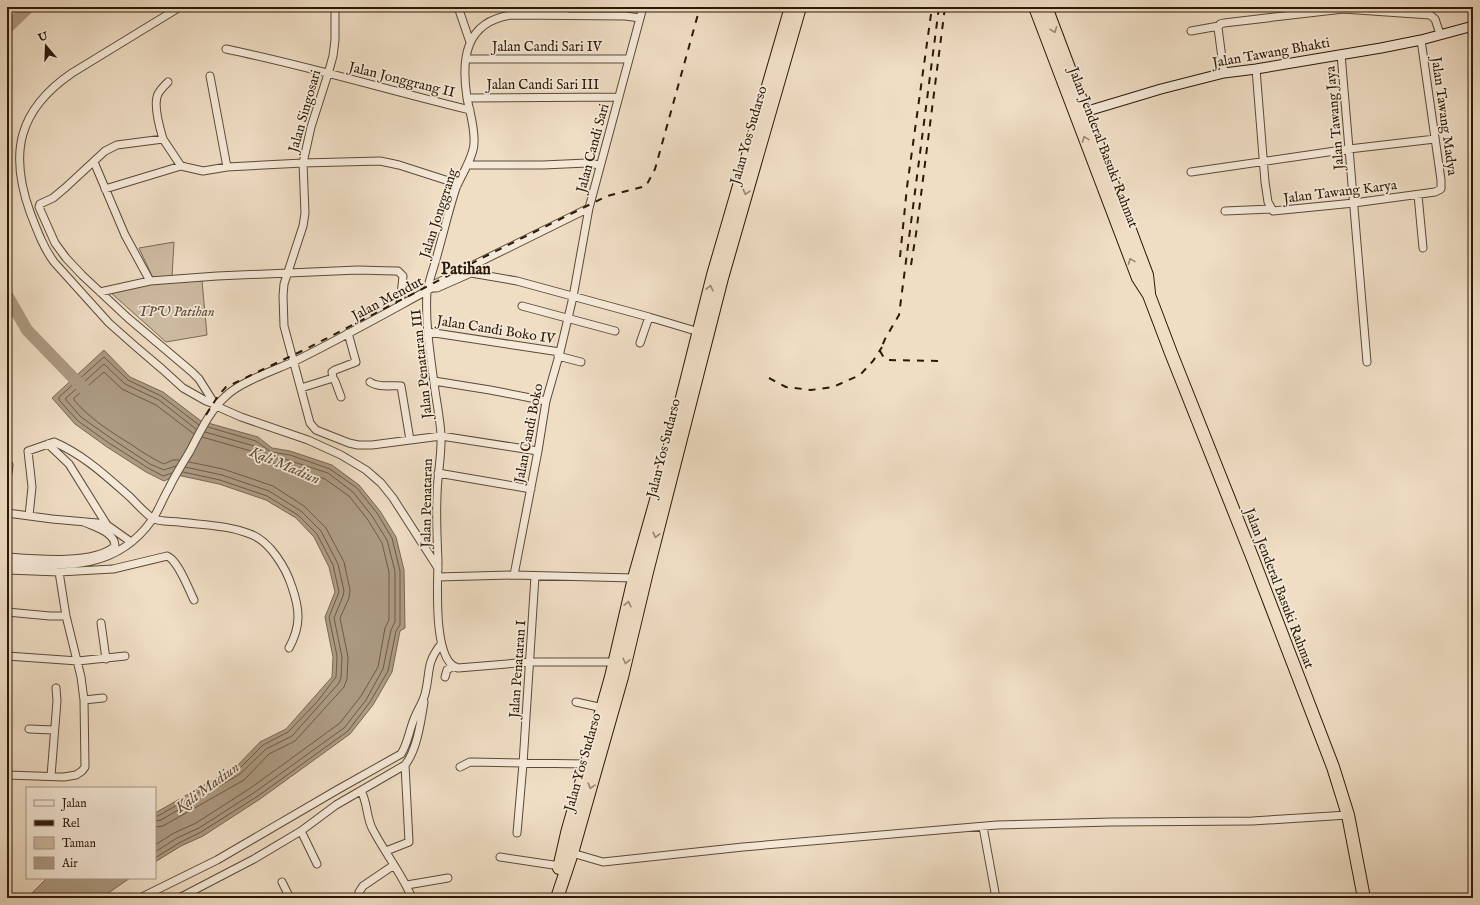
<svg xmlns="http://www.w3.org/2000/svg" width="1480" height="905" font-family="'IM FELL English',serif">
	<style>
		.green { fill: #cebca4; stroke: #7c6a54 }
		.water { fill: #ac9a83; stroke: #786651 }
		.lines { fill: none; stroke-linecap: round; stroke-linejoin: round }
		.shore { stroke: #6c5a44; stroke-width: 1 }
		.river { stroke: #ac9a83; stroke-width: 12 }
		.street-casing { stroke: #5c4a35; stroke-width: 9 }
		.secondary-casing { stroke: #2b1905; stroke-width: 11 }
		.highway-casing { stroke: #2b1905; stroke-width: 14 }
		.street { stroke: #f5e9d9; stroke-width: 7 }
		.secondary { stroke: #f5e9d9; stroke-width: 9 }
		.highway { stroke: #efddc4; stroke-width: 12 }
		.rail { stroke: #2b1905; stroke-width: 2; stroke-dasharray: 7 7; stroke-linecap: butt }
		.oneway { stroke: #97856e }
		.labels { text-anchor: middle; stroke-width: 3.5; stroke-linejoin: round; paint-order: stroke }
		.street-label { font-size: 14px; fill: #2b1905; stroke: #f5e9d9 }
		.park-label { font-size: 14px; font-style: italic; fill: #5c4a35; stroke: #f5e9d9 }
		.water-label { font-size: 15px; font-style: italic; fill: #5f4d37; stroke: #f5e9d9 }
		.quarter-label { font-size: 16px; font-weight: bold; fill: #2b1905; stroke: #f5e9d9 }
	</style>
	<rect width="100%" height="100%" fill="#efddc4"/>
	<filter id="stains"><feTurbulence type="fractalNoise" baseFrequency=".005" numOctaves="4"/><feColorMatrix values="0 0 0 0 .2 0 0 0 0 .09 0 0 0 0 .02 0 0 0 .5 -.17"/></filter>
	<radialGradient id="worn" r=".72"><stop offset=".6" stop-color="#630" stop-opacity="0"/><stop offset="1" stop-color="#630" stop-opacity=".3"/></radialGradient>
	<path class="green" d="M174 242 172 277 153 278 139 248Z
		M202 281 207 335 166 342 109 291 140 284Z"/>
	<path class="water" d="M104 350 130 377 163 392 201 421 258 437 272 448 290 451 332 465 359 485 380 511 396 537 404 570 405 628 400 631 392 672 373 705 350 734 260 799 203 836 181 846 155 862V813L236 767 260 742 286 729 332 677 333 657 325 617 335 592 329 567 314 537 296 518 266 500 219 484 177 475 164 481 146 472 107 447 75 424 52 398Z
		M47 878H130L101 898H27Z"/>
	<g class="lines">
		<path class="shore" d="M179 460H173L164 464C153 459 142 452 132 445 111 432 90 419 74 400V398L104 372 122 389 156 405 194 434
			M176 466 164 470 150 464 112 439 81 417 66 400V398L104 364 125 384 159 400 196 429
			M172 473 163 476 148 468 109 443 78 421 59 400V397L104 357 128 380 161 396 199 425
			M155 816H158L238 770 263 745 288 732 317 702 336 677 337 656 329 617 339 592 333 565 317 534 298 515 267 496 220 480 183 472
			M155 821 161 820 240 774 266 749 292 736 339 683 341 678 342 657 334 618 343 596 344 591 338 564 321 531 301 511 269 491 222 475 185 467
			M155 827 163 826 244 780 269 754 295 741 344 687 347 679 348 657 340 618 349 598 350 590 344 562 326 528 304 506 273 486 223 469 189 462
			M155 845 174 833 196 823 252 787 340 723 361 696 378 667 385 628 389 620V572L382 543 368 520 349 496 325 479 287 466 267 462 251 451 202 437
			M155 852 177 838 199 828 255 792 344 728 366 700 383 669 391 630 395 622V571L387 540 372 516 353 492 328 473 288 460 269 456 254 446 205 432
			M155 858 179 843 201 832 258 796 348 731 370 702 388 671 396 631 400 625V571L392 538 377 513 357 488 330 469 290 455 271 452 256 441 208 427"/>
		<path class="river" d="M7 28 29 7
			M7 295 27 330 85 390"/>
		<g class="street-casing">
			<path id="street" d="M180 7 72 73C18 110 9 153 30 212 37 230 43 247 54 262L109 323 135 346 162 369 183 388 206 401 214 404
				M335 7V40L333 56 328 74 311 127 303 163 305 213 303 226 284 284 283 296 284 326 310 423 316 430 349 443 358 445H372L441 436 538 451
				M458 7 470 42
				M563 15 567 7
				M1191 31 1219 26
				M226 49C308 66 388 90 470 110
				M1341 54 1367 362
				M466 59H629
				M1256 69 1265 182 1268 202 1273 211 1354 203 1435 192 1441 189V180L1421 40
				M1224 73 1218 28 1220 24 1224 23 1343 9 1430 15 1435 19 1440 34
				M210 76 227 167
				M467 98 619 97
				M163 139C160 129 153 104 158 94 160 90 165 85 168 82
				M94 162 125 235 150 281
				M467 165H543L587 163 600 165
				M181 166 163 139 117 145 105 151 65 188 53 198 40 204 39 207 55 243 66 258 82 275 128 318 192 372 199 379 216 406 241 417 308 440 341 455 366 470 381 483 393 498 438 568
				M181 166 203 171 227 167 303 163 380 161 399 165 458 184
				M1191 172 1349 149 1435 139
				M105 189 181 166
				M1418 195 1423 248
				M1225 211 1271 209
				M432 288 435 284 589 208
				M100 292 150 281 217 276 358 270 394 271H398L403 276 400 305
				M522 306 615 331
				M428 332 560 352
				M640 343 649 317
				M558 356 581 362
				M333 378 332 372 335 370 356 362 348 333
				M434 381 490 390 546 401
				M370 382C378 388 392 385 401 386L410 440
				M301 388 333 378 335 381 341 397
				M48 444 69 464 107 525
				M438 473 531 489
				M7 480 9 465
				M7 513 52 519 97 523 107 525 131 542
				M29 516 32 487 28 451 54 442C84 455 106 476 130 497 137 504 144 512 152 518 158 522 171 521 179 522 202 525 228 525 250 534 270 541 286 568 292 587 300 610 301 626 289 648
				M7 557C33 559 94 565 115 546 115 532 94 527 84 522
				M7 563C63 566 115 572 152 520 159 510 163 498 169 488 175 475 183 463 190 451 200 432 210 410 226 396 240 382 275 370 293 362 340 339 386 313 432 288H437L471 273 517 281 649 317 699 332
				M7 570 59 572 113 569 167 556C178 560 188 588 194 600
				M514 575 538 451 546 401 560 352 573 297 589 208 643 7
				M438 577 514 575 634 578
				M7 612 50 616H66
				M101 623 106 659
				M7 656 78 661 125 656
				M614 662H530L458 668C432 662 438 581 438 560 437 539 436 518 437 497 437 476 442 455 441 435 440 417 436 400 434 383 430 353 425 322 427 292 429 279 435 265 438 252 444 231 449 209 456 188 461 176 474 156 474 143 475 128 470 113 467 98 461 59 465 22 511 15L625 16 640 18
				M445 677 447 670 453 666
				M84 700 103 698
				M576 702 603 708
				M29 729 54 730
				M460 767 470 762 586 764
				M7 775 64 777 76 775 82 771 85 767 84 700 81 677 66 616 59 572
				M51 776 57 701 56 688
				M361 791C368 803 366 818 373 830 385 853 402 874 412 898
				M983 827 996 898
				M517 833 523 764 535 576
				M386 851 409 842 405 765
				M572 853 603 862 743 847 997 825 1112 822 1252 821 1348 815
				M500 857 560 866
				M317 864 301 831 336 805 405 765C417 750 421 721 424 702
				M282 882 290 898
				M407 885 448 878
				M140 898 217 860 337 790 401 754C408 743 409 731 414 719 417 711 423 702 425 694 431 671 425 665 441 644
				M179 898 254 859 301 831
				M358 898 359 892 363 886 394 865"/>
		</g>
		<g class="secondary-casing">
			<path id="secondary" d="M1081 113 1161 89 1224 73 1256 69 1381 48 1421 40 1473 26"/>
		</g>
		<g class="highway-casing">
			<path id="highway" d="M1035 7 1138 278 1149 295 1171 353 1253 559 1333 767 1348 815 1364 898
				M1046 7 1147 275 1149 293
				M559 868 567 833 611 677 634 578 658 493 713 275 791 7
				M557 898 572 853 622 677 647 572 722 278 800 7"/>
		</g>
		<use href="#street" class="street"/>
		<use href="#secondary" class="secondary"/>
		<use href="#highway" class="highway"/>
		<path class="rail" d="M900 257 907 187 932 7
			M911 265 916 234 945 7
			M938 361 889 360 884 358 880 351 885 339 899 315 939 7
			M769 378 786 387 811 390 833 387 860 375 873 361 882 347
			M206 415 218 396 226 387 306 349 488 255 607 196 646 186 655 169 700 7"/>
	</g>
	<defs><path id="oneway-chevron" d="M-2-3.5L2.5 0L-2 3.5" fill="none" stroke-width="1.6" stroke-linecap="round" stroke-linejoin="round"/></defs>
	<g class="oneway">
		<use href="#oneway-chevron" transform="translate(1054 30) rotate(69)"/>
		<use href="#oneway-chevron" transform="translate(1085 139) rotate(-111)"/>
		<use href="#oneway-chevron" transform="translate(746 192) rotate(106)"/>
		<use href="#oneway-chevron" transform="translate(1131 261) rotate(-111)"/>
		<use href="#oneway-chevron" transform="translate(710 288) rotate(-76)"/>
		<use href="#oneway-chevron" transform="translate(656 535) rotate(104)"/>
		<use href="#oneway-chevron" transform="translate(628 604) rotate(-77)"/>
		<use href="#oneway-chevron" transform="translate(626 661) rotate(103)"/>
		<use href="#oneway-chevron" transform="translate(591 786) rotate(106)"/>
	</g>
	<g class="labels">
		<g class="street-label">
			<text x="547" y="51">Jalan Candi Sari IV</text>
			<text transform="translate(1271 52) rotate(-10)" y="5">Jalan Tawang Bhakti</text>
			<text transform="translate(402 79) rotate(14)" y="5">Jalan Jonggrang II</text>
			<text x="543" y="89">Jalan Candi Sari III</text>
			<text transform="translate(304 111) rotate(-74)" y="5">Jalan Singosari</text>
			<text transform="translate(1445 116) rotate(82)" y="5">Jalan Tawang Madya</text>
			<text transform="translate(1334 118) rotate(-95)" y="5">Jalan Tawang Jaya</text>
			<text transform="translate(748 135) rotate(-74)" y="5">Jalan Yos Sudarso</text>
			<text transform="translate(1104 147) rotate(69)" y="5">Jalan Jenderal Basuki Rahmat</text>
			<text transform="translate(592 148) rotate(-75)" y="5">Jalan Candi Sari</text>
			<text transform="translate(1340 191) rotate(-7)" y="5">Jalan Tawang Karya</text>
			<text transform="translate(438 213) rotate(-72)" y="5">Jalan Jonggrang</text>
			<text transform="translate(387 298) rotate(-28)" y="5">Jalan Mendut</text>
			<text transform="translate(496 329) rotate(9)" y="5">Jalan Candi Boko IV</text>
			<text transform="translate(421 364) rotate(-96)" y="5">Jalan Penataran III</text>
			<text transform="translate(528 433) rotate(-79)" y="5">Jalan Candi Boko</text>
			<text transform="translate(663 448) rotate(-76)" y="5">Jalan Yos Sudarso</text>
			<text transform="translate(426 503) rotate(-89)" y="5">Jalan Penataran</text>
			<text transform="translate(1280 588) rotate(69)" y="5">Jalan Jenderal Basuki Rahmat</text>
			<text transform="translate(517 669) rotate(-86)" y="5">Jalan Penataran I</text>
			<text transform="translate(582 762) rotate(-74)" y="5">Jalan Yos Sudarso</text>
		</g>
		<g class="park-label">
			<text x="176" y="316">TPU Patihan</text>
		</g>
		<g class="water-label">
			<text transform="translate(285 465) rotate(23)" y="5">Kali Madiun</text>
			<text transform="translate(207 787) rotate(-36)" y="5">Kali Madiun</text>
		</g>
		<g class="quarter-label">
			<text x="466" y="274">Patihan</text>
		</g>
	</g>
	<rect width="1480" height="905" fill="none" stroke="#efddc4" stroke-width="24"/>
	<rect x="8" y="8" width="1464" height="889" fill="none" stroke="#2b1905" stroke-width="2"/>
	<rect x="12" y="12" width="1456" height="881" fill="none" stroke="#2b1905"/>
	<rect x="26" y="787" width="130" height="92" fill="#f5e9d9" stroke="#a49684"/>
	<rect x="34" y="800" width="20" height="6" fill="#f5e9d9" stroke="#a49684"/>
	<text x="62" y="807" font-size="12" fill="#2b1905">Jalan</text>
	<rect x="34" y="820" width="20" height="6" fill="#2b1905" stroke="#a49684"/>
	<text x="62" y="827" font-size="12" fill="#2b1905">Rel</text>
	<rect x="34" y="837" width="20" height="12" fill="#cebca4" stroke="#a49684"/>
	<text x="62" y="847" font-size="12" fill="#2b1905">Taman</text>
	<rect x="34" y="857" width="20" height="12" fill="#ac9a83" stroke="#a49684"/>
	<text x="62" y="867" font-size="12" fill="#2b1905">Air</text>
	<g transform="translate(46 46) rotate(341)" stroke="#f5e9d9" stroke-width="3" paint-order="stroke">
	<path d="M0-3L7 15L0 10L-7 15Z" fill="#2b1905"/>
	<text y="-6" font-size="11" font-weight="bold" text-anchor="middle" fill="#2b1905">U</text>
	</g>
	<rect width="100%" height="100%" filter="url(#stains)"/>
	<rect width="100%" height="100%" fill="url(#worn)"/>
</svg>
